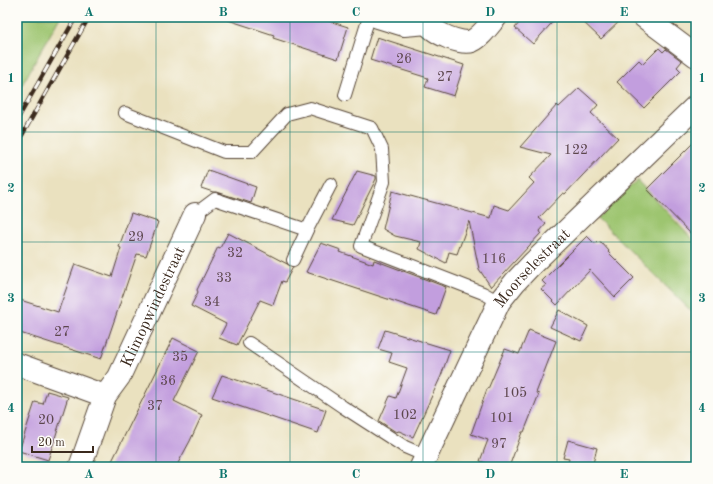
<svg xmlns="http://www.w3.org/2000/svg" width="713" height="484" font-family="'Old Standard TT',serif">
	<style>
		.green { fill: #9dc570; stroke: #6c7847 }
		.building { fill: #c29ede }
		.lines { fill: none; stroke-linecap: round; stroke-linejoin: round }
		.service-casing { stroke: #554536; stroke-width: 14 }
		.minor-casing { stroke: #554536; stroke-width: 24 }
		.service { stroke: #fff; stroke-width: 12 }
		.minor { stroke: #fff; stroke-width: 22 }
		.rail-casing { stroke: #3b2a1e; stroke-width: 4.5 }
		.rail { stroke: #fdfcf7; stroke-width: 3; stroke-dasharray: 9; stroke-linecap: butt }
		.grid { fill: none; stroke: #0f766e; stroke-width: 1; stroke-opacity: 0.55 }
		.labels { text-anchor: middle; stroke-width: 4; stroke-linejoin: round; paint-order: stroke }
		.number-label { font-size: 14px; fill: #5d474e }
		.street-label { font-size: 16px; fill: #3b2a1e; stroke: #fdfcf7 }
		.neatline { fill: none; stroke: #0f766e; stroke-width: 1.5 }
		.grid-label { font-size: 13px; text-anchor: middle; font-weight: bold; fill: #0f766e }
	</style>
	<rect width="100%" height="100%" fill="#fdfcf7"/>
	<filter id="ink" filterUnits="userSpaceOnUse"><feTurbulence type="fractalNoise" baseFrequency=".025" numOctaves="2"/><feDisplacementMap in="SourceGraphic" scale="8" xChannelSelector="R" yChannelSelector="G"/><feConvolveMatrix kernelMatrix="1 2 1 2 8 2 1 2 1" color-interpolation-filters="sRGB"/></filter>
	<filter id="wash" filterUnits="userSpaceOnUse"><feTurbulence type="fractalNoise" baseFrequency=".012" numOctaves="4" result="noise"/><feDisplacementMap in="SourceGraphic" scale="16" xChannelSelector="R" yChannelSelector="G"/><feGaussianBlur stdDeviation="0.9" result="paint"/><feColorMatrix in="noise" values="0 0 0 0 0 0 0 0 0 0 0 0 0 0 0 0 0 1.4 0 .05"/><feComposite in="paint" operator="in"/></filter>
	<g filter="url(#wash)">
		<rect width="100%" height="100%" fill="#eae1bf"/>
		<path class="green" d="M17 17H60L17 94Z
			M637 180 696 243V316L597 218Z"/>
		<g id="blocks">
			<path class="building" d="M228 17H320L326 20 348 27 338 59 273 38 274 35 228 20Z
				M524 17H557L533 44 515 28Z
				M578 17H624L601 39Z
				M377 37 464 65 454 96 425 87 428 78 370 60Z
				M659 48 663 52 666 49 682 61 677 67 681 71 644 108 617 82 639 60 643 64Z
				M579 88 598 105 591 113 618 138 565 194 563 193 539 218 546 224 540 231 541 233 491 287 479 269 469 221 457 254 449 252 446 263 419 249 421 242 395 236 383 229 392 191 491 218 494 205 509 210 534 183 529 178 551 155 520 147 557 105 559 107Z
				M696 140V239L647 189Z
				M208 170 256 187 251 203 217 192H213L201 188Z
				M357 171 376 176V179L353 225 332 220Z
				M131 213 158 222 146 256 137 254 101 359 17 332V299L58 312 75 264 112 277 121 248 119 247Z
				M228 233 293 267 285 282 282 281 273 305 260 300 237 345 219 338 226 324 191 306 198 292 197 290 218 247 220 248Z
				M587 236 594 243 601 242 609 251 608 252 634 278 615 297 590 270 557 305 541 289 546 285 542 281Z
				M321 243 341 250 340 252 373 264 374 260 446 287 436 315 306 272Z
				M559 310 588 326 581 341 550 327Z
				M385 330 450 350 441 376 413 437 399 431 396 432 379 421 390 396 396 398 407 368 389 362 392 353 378 349Z
				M529 330 556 341 536 393 539 394 524 432H522L509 467H497L480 461 488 440 471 434 487 389H488L505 349 519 354Z
				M173 338 199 351 174 401 202 415 190 441 176 467H109Z
				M222 375 326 410 318 433 212 397Z
				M47 391 68 397 48 460 19 451 35 402 43 404Z
				M568 440 597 448 592 467H567L569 459 563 458Z"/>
		</g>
	</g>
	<g filter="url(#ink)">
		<use href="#blocks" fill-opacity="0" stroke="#554536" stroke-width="1"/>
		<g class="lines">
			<g class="service-casing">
				<path id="service" d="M345 95 369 17
					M125 113 224 152H252L287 114 310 108 372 128 382 149 384 182 361 246 483 293 499 302
					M195 214 215 199 307 230 293 260
					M307 230 331 184
					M249 343 343 407 405 447 426 456"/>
			</g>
			<g class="minor-casing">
				<g id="minor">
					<path d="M378 17 404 25 428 23"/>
					<path d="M428 17C428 19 427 21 428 23 432 33 462 45 472 41 481 37 489 25 496 17"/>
					<path d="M644 17 696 56"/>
					<path d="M17 364 105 396"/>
					<path id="s1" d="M80 467 105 396 119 377 195 214"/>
					<path id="s2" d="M421 467 499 302 515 282 532 264 696 106"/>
				</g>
			</g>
			<use href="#service" class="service"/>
			<use href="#minor" class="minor"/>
			<g class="rail-casing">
				<path id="rail" d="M17 120 76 17
					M17 144 89 17"/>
			</g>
			<use href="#rail" class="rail"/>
		</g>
	</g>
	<path class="grid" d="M156 17V467M290 17V467M423 17V467M557 17V467M17 132H696M17 242H696M17 352H696"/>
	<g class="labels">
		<g class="number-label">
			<text x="404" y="63">26</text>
			<text x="445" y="81">27</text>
			<text x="576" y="154">122</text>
			<text x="136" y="241">29</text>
			<text x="235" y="257">32</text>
			<text x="494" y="263">116</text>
			<text x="224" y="282">33</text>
			<text x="212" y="306">34</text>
			<text x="62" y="336">27</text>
			<text x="180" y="361">35</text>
			<text x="168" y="385">36</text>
			<text x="515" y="397">105</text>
			<text x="155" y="410">37</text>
			<text x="405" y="419">102</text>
			<text x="502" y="422">101</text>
			<text x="46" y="424">20</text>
			<text x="499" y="448">97</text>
		</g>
		<g class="street-label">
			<text dy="6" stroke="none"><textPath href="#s2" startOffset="230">Moorselestraat</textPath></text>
			<text dy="6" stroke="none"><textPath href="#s1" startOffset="177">Klimopwindestraat</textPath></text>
		</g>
	</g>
	<rect width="713" height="484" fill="none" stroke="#fdfcf7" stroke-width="44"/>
	<path d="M32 446v6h61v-6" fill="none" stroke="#3b2a1e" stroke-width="2"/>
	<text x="38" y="446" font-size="12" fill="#3b2a1e" stroke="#fdfcf7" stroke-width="3" paint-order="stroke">20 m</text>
	<rect x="22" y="22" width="669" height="440" class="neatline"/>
	<g class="grid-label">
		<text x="89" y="16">A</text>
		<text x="223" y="16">B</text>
		<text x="356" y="16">C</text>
		<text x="490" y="16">D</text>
		<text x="624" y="16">E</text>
		<text x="11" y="82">1</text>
		<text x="702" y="82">1</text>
		<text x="11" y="192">2</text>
		<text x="702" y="192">2</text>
		<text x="11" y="302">3</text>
		<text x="702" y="302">3</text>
		<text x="11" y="412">4</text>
		<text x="702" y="412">4</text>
		<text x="89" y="478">A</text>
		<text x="223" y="478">B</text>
		<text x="356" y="478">C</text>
		<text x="490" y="478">D</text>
		<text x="624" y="478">E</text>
	</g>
</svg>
